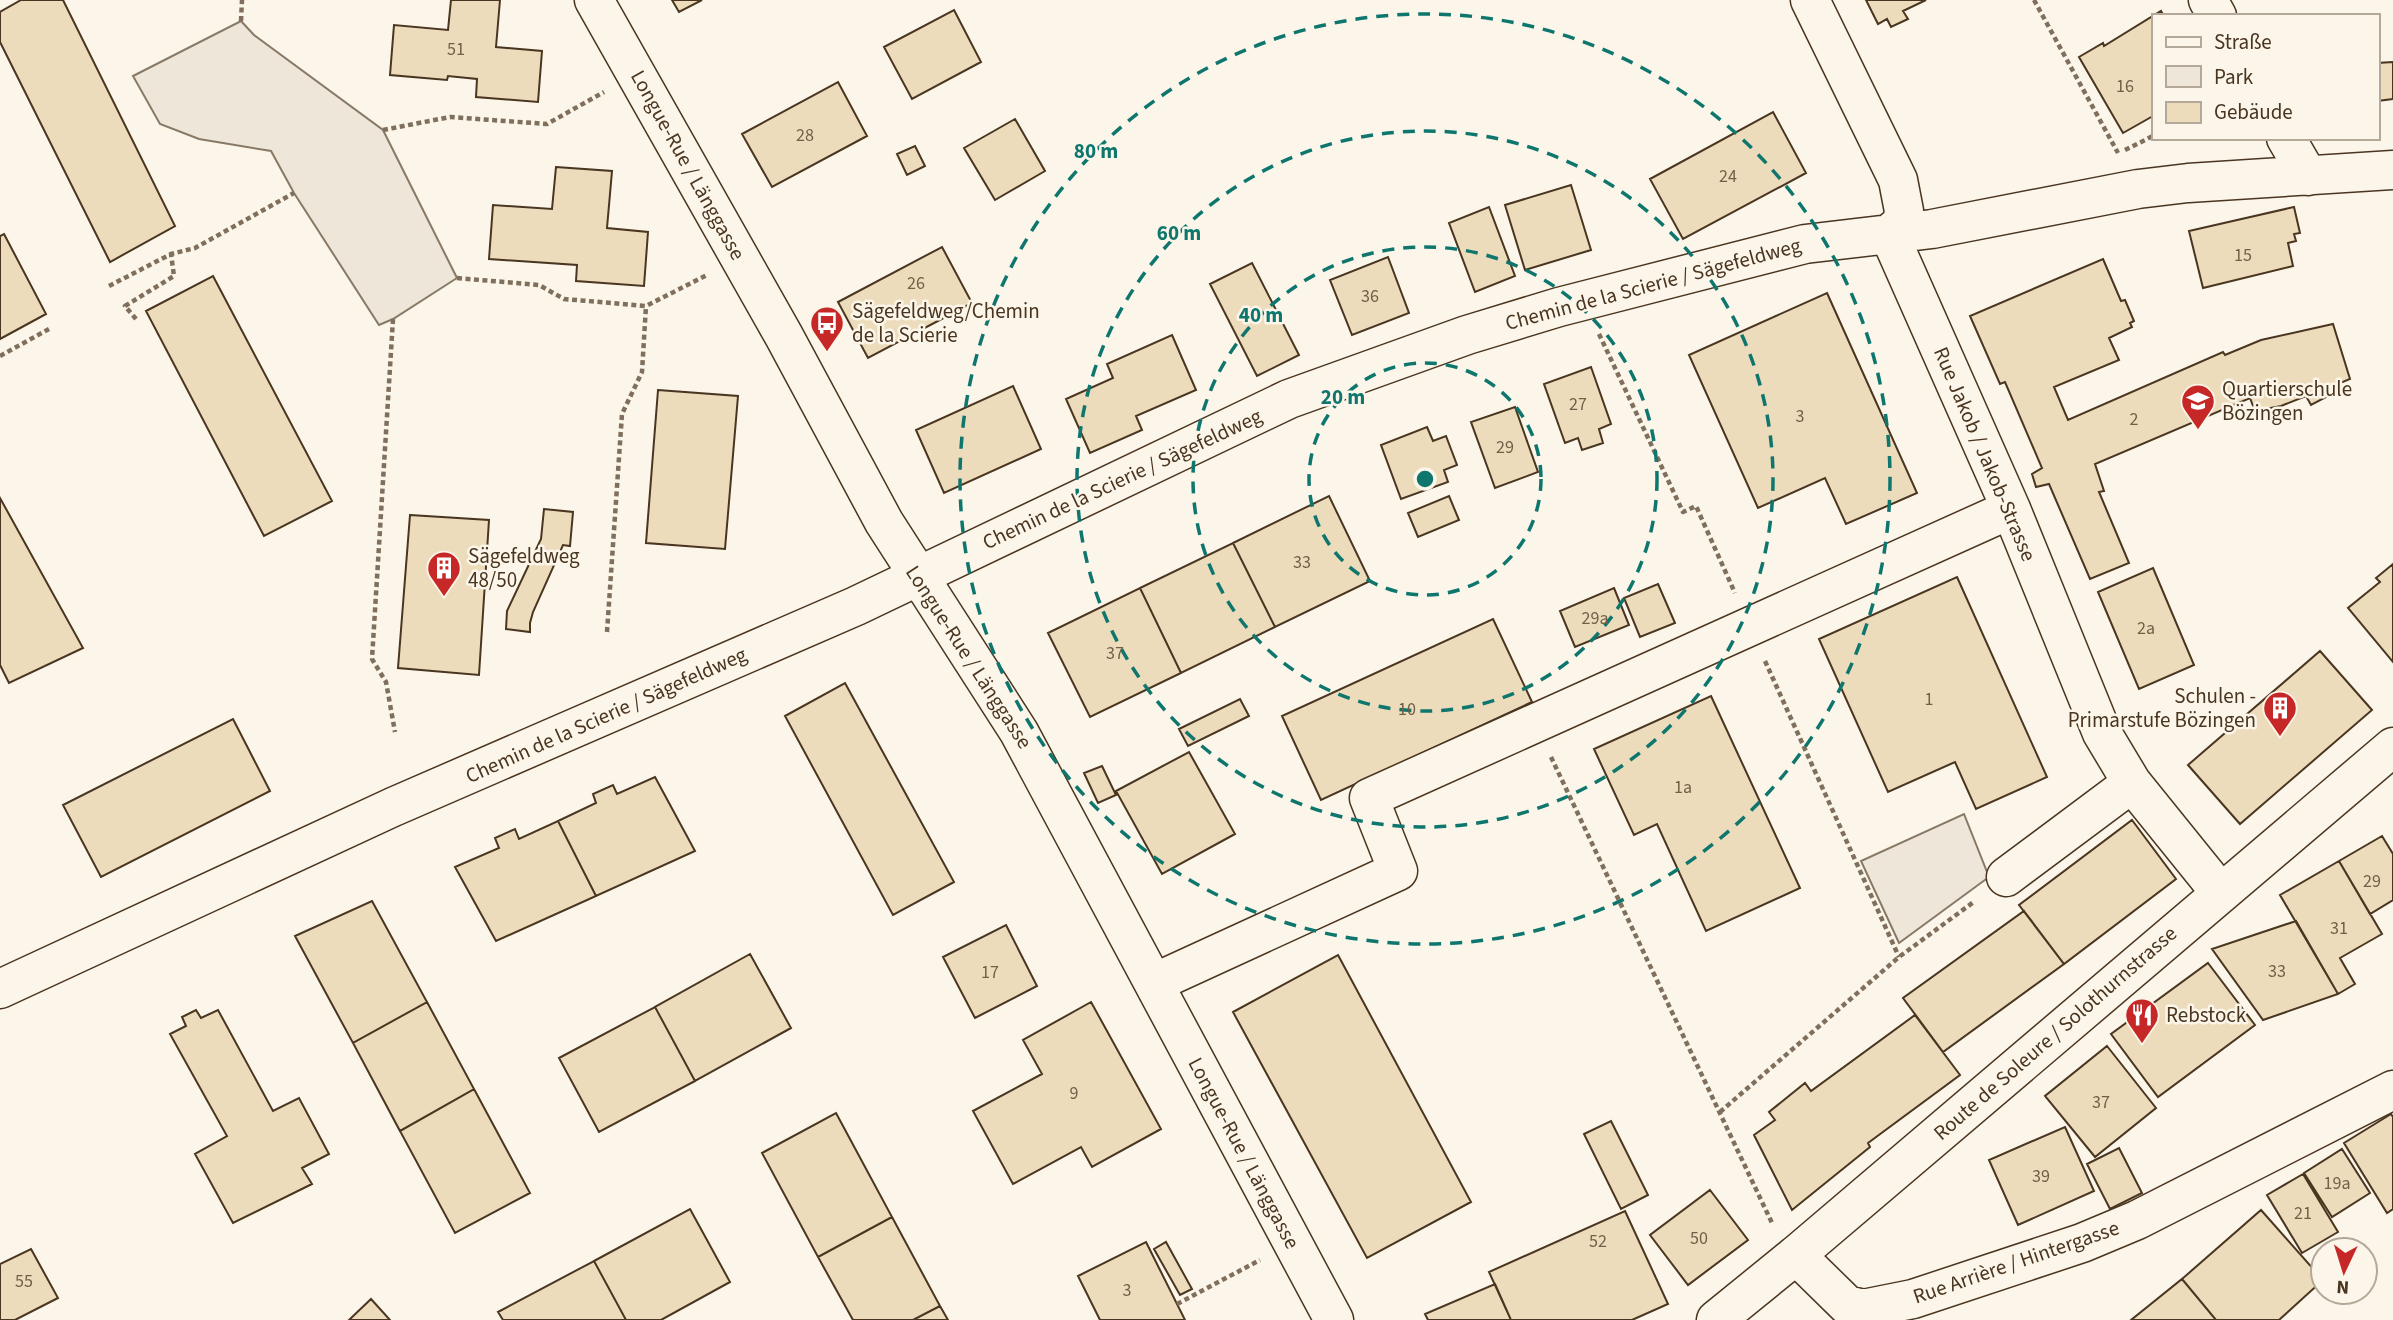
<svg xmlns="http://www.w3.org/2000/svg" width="2393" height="1320" font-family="'Source Sans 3',sans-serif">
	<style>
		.green { fill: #ede6d9; stroke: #887966; stroke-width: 2 }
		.building { fill: #ecdcbc; stroke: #4a3520; stroke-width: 2 }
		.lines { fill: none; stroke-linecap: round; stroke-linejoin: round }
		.minor-casing { stroke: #4a3520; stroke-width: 41 }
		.major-casing { stroke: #4a3520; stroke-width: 41 }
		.path { stroke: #7f6f5c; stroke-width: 4.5; stroke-dasharray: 5 3.5; stroke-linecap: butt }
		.minor { stroke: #fbf6e9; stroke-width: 38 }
		.major { stroke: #fbf6e9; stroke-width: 38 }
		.ring { fill: none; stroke: #0f766e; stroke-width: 3.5; stroke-dasharray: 12 9 }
		.labels { text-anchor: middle; stroke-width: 5; stroke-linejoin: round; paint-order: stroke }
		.number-label { font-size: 18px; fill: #725f47 }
		.street-label { font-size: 21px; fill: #4a3520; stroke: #fbf6e9 }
		.poi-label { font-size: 21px; fill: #4a3520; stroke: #fbf6e9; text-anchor: start }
		.centre { fill: #0f766e; stroke: #fbf6e9; stroke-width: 3.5 }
		.ring-label { font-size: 21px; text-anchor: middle; font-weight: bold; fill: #0f766e; stroke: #fbf6e9; stroke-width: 5; stroke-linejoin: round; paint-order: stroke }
	</style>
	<rect width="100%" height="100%" fill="#fbf6e9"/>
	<path class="green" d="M241 21 254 35 383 130 457 278 393 319 379 325 294 193 271 151 199 139 160 124 133 76Z
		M1964 814 1989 877 1899 943 1861 861Z"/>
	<path class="building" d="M21 0H63L175 226 110 262 0 42V12Z
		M451 0H500L496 47 542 51 538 102 476 97 477 79 448 76 447 80 390 75 394 25 448 30Z
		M672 0H702L679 12Z
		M1866 0H1926L1903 11 1908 19 1891 27 1887 19 1878 24Z
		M954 10 981 62 912 99 884 47Z
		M2161 11 2164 16H2153V116L2123 133 2079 57 2103 43 2104 46Z
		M2393 62V99L2377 101V63Z
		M838 82 867 136 772 187 742 134Z
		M1773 112 1806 173 1683 239 1650 179Z
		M1015 119 1045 171 995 200 964 148Z
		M915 146 925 166 907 175 897 154Z
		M556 167 612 171 607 228 648 232 644 286 576 281 577 265 489 259 493 205 552 209Z
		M1571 185 1591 250 1525 270 1505 205Z
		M1489 207 1515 276 1475 292 1449 223Z
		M2294 207 2300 233 2294 234 2296 241 2288 243 2293 266 2203 288 2189 231Z
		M4 234 46 314 0 339V236Z
		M942 247 972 303 868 358 838 302Z
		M1388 257 1409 313 1352 335 1330 280Z
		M2103 259 2121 301 2125 300 2134 321 2130 323 2132 327 2109 338 2119 360 2054 387 2068 420 2223 352 2225 355 2261 340 2333 324 2350 379 2328 388 2330 395 2311 405 2306 396 2281 406 2255 411 2250 398 2095 464 2104 491 2099 492 2129 563 2090 579 2049 484 2036 487 2032 474 2042 468 2005 382 2000 384 1970 316Z
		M1252 263 1299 355 1257 376 1210 284Z
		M213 276 332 501 264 536 146 311Z
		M1827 293 1917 493 1846 524 1825 478 1758 508 1689 355Z
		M1172 335 1196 390 1136 416 1142 430 1090 453 1066 399 1113 378 1107 364Z
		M1591 367 1611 424 1599 429 1603 443 1582 450 1578 438 1565 443 1544 384Z
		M1013 386 1041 449 944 493 916 430Z
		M658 390 738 396 725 549 646 543Z
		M1515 407 1538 472 1495 488 1471 422Z
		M1427 427 1433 441 1446 436 1457 465 1444 470 1448 482 1401 499 1381 445Z
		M1329 496 1370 581 1275 627 1233 543Z
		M1449 496 1459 520 1418 537 1408 513Z
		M0 498 83 648 9 683 0 665Z
		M544 509 573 512 570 546 563 545 533 612 530 623V632L506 629 507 611 541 539Z
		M410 515 489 520 479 675 398 668Z
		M1233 543 1275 627 1181 673 1140 588Z
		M2393 564V662L2348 608 2380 582 2376 578Z
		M2153 568 2194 665 2139 689 2098 592Z
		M1957 577 2047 777 1976 809 1955 762 1888 792 1819 639Z
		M1658 584 1675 623 1640 637 1624 598Z
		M1140 588 1181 673 1090 717 1048 633Z
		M1614 588 1629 625 1575 647 1560 611Z
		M1493 619 1532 702 1321 800 1282 716Z
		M2320 651 2372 710 2240 824 2188 765Z
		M845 683 954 882 893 915 785 716Z
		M1711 696 1800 888 1706 931 1657 824 1634 835 1594 749Z
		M1240 699 1249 716 1188 746 1179 729Z
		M233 719 270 791 101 877 63 805Z
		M1189 752 1235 834 1162 874 1116 791Z
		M1102 766 1116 795 1098 803 1084 773Z
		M655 777 695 851 596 896 558 821 596 803 593 794 613 785 617 794Z
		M2132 820 2176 879 2064 964 2019 905Z
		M558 821 596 896 496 941 455 867 499 848 495 838 515 829 519 839Z
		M2382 836 2393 854V900L2370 914 2339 861Z
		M2339 861 2382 934 2340 958 2355 984 2338 994 2280 895Z
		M372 901 427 1002 353 1043 295 936Z
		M2024 911 2064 964 1943 1052 1903 998Z
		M2296 921 2338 994 2263 1020 2212 949Z
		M1006 925 1037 986 975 1018 943 957Z
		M750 954 791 1028 695 1081 655 1007Z
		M1338 955 1471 1202 1367 1258 1233 1012Z
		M2208 963 2255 1025 2158 1097 2111 1034Z
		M427 1002 474 1089 400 1131 353 1043Z
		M1091 1002 1161 1129 1092 1167 1081 1147 1013 1184 973 1111 1042 1074 1023 1040Z
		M655 1007 695 1081 599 1132 559 1058Z
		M196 1010 201 1018 218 1010 273 1111 299 1098 329 1154 302 1168 312 1184 233 1223 195 1154 227 1136 170 1034 186 1026 182 1017Z
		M1915 1015 1960 1075 1868 1143 1870 1147 1792 1210 1754 1135 1775 1120 1769 1112 1805 1083 1811 1091Z
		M2107 1046 2156 1108 2095 1157 2045 1096Z
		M474 1089 530 1193 455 1233 400 1131Z
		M836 1113 892 1217 818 1257 762 1153Z
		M2391 1114 2393 1117V1209L2387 1213 2344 1143Z
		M1611 1121 1648 1195 1621 1209 1584 1134Z
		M2065 1127 2094 1191 2018 1225 1989 1160Z
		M2119 1148 2142 1193 2110 1209 2087 1164Z
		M2342 1149 2370 1193 2332 1217 2304 1173Z
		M2303 1174 2338 1232 2302 1253 2267 1195Z
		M1710 1190 1748 1240 1688 1285 1650 1235Z
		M690 1209 730 1282 661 1320H626L594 1261Z
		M2261 1210 2323 1280 2279 1320H2216L2182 1279Z
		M1625 1211 1668 1304 1632 1320H1511L1489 1272Z
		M892 1217 940 1306 913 1320H853L818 1257Z
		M1146 1242 1185 1320H1100L1078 1276Z
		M1166 1242 1192 1289 1180 1295 1154 1249Z
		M31 1249 58 1298 15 1320H0V1264Z
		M594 1261 626 1320H503L498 1312Z
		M2182 1279 2216 1320H2131Z
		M2182 1279 2216 1320H2131Z
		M1495 1284 1511 1320H1428L1425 1314Z
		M371 1299 390 1320H349Z
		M940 1306 948 1320H913Z"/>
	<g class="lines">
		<g class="minor-casing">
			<path id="minor" d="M594 0 784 336 884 522 1019 732 1334 1320
				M1810 0 1898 180 1904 211 1902 223 1889 234
				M2208 0 2217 16
				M2286 138 2308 176
				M1889 234 2011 509 2102 733 2132 783 2220 892
				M2006 877 2132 783
				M1154 983 1398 871 1369 798 2011 509
				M0 989 393 807 856 606 1289 399 1467 335 1559 307 1805 244 1932 229 2138 189 2188 183 2393 170
				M1796 1255 1847 1305 1863 1309 1913 1299 2082 1243 2137 1220 2393 1090"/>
		</g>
		<g class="major-casing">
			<path id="major" d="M1716 1320 1796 1255 2393 747"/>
		</g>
		<path class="path" d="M2034 0 2118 153
			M241 21 242 0
			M383 130 450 117 547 124 604 92
			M2125 150 2153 136
			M457 278 539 285 564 299 646 306 707 275
			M109 286 171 254 195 248 294 193
			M136 319 125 306 174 276 171 254
			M393 319 372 659 386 682 395 732
			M1599 334 1683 512 1696 506 1735 593
			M0 356 49 329
			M607 632 622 414 642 372 646 306
			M1765 661 1899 957
			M1551 757 1772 1223
			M1720 1112 1899 957 1975 901
			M1177 1304 1260 1260"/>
		<use href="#minor" class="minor"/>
		<use href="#major" class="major"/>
	</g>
	<g class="ring">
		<circle cx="1425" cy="479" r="116"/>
		<circle cx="1425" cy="479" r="232"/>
		<circle cx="1425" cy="479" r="348"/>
		<circle cx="1425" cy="479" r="465"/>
	</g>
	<defs>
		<g id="bus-pin" transform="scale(1.75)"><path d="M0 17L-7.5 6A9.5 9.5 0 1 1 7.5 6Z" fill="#c62828" stroke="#fbf6e9"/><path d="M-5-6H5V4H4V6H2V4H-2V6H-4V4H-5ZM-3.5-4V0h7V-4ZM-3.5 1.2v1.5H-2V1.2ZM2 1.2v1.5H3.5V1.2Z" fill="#fff"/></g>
		<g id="school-pin" transform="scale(1.75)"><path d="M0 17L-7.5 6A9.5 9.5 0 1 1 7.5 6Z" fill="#c62828" stroke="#fbf6e9"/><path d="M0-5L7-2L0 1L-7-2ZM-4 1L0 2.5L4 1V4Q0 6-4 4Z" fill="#fff"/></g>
		<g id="building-pin" transform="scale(1.75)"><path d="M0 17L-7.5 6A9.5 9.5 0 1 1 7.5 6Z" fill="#c62828" stroke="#fbf6e9"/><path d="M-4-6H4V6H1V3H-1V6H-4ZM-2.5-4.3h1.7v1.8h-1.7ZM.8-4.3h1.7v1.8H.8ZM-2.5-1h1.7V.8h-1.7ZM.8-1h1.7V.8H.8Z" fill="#fff"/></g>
		<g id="restaurant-pin" transform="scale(1.75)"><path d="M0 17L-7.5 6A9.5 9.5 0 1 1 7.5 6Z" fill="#c62828" stroke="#fbf6e9"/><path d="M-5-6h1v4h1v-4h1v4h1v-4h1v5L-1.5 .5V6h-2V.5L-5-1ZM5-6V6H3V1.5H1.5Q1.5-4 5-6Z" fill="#fff"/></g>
	</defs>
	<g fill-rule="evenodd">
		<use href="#bus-pin" x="827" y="323"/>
		<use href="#school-pin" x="2198" y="401"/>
		<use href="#building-pin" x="444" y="568"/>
		<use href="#building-pin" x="2280" y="708"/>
		<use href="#restaurant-pin" x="2142" y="1015"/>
	</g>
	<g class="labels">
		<g class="number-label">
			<text x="456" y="55">51</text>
			<text x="2125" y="92">16</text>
			<text x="805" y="141">28</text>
			<text x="1728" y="182">24</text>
			<text x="2243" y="261">15</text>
			<text x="916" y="289">26</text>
			<text x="1370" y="302">36</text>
			<text x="1578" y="410">27</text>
			<text x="1800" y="422">3</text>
			<text x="2134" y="425">2</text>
			<text x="1505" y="453">29</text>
			<text x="1302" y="568">33</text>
			<text x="1595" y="624">29a</text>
			<text x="2146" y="634">2a</text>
			<text x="1115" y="659">37</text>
			<text x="1929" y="705">1</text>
			<text x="1407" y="715">10</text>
			<text x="1683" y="793">1a</text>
			<text x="2372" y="887">29</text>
			<text x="2339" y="934">31</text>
			<text x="2277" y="977">33</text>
			<text x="990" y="978">17</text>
			<text x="1074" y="1099">9</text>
			<text x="2101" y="1108">37</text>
			<text x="2041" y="1182">39</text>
			<text x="2337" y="1189">19a</text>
			<text x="2303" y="1219">21</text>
			<text x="1699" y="1244">50</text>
			<text x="1598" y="1247">52</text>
			<text x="24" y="1287">55</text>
			<text x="1127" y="1296">3</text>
		</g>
		<g class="street-label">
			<text transform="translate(688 165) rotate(61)" y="7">Longue-Rue / Länggasse</text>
			<text transform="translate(1653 284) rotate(-15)" y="7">Chemin de la Scierie / Sägefeldweg</text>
			<text transform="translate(1985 454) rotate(67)" y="7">Rue Jakob / Jakob-Strasse</text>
			<text transform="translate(1122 479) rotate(-25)" y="7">Chemin de la Scierie / Sägefeldweg</text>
			<text transform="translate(969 657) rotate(57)" y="7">Longue-Rue / Länggasse</text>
			<text transform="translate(606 715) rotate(-24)" y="7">Chemin de la Scierie / Sägefeldweg</text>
			<text transform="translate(2055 1033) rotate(-41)" y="7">Route de Soleure / Solothurnstrasse</text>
			<text transform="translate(1244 1153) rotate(62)" y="7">Longue-Rue / Länggasse</text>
			<text transform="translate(2016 1262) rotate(-19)" y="7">Rue Arrière / Hintergasse</text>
		</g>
		<g class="poi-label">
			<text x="852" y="318">Sägefeldweg/Chemin<tspan x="852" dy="24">de la Scierie</tspan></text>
			<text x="2222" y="396">Quartierschule<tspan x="2222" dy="24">Bözingen</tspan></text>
			<text x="468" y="563">Sägefeldweg<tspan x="468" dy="24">48/50</tspan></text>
			<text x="2256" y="703" text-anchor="end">Schulen -<tspan x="2256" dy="24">Primarstufe Bözingen</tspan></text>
			<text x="2166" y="1022">Rebstock</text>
		</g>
	</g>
	<circle cx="1425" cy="479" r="10" class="centre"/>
	<g class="ring-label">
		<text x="1096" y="158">80 m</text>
		<text x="1179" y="240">60 m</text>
		<text x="1261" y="322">40 m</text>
		<text x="1343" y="404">20 m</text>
	</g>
	<rect x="2152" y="14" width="228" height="126" fill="#fbf6e9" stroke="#b4a999" stroke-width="2"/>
	<rect x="2166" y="37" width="35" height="10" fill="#fbf6e9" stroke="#b4a999" stroke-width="2"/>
	<text x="2214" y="49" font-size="21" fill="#4a3520">Straße</text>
	<rect x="2166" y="66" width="35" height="21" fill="#ede6d9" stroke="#b4a999" stroke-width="2"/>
	<text x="2214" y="84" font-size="21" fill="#4a3520">Park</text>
	<rect x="2166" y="102" width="35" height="21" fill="#ecdcbc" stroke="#b4a999" stroke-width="2"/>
	<text x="2214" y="119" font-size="21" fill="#4a3520">Gebäude</text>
	<g transform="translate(2344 1271) rotate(184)"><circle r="33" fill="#fbf6e9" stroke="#b4a999" stroke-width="2"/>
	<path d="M0-5L12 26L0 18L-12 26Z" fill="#c62828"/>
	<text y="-10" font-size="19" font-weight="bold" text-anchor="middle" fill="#4a3520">N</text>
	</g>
</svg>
